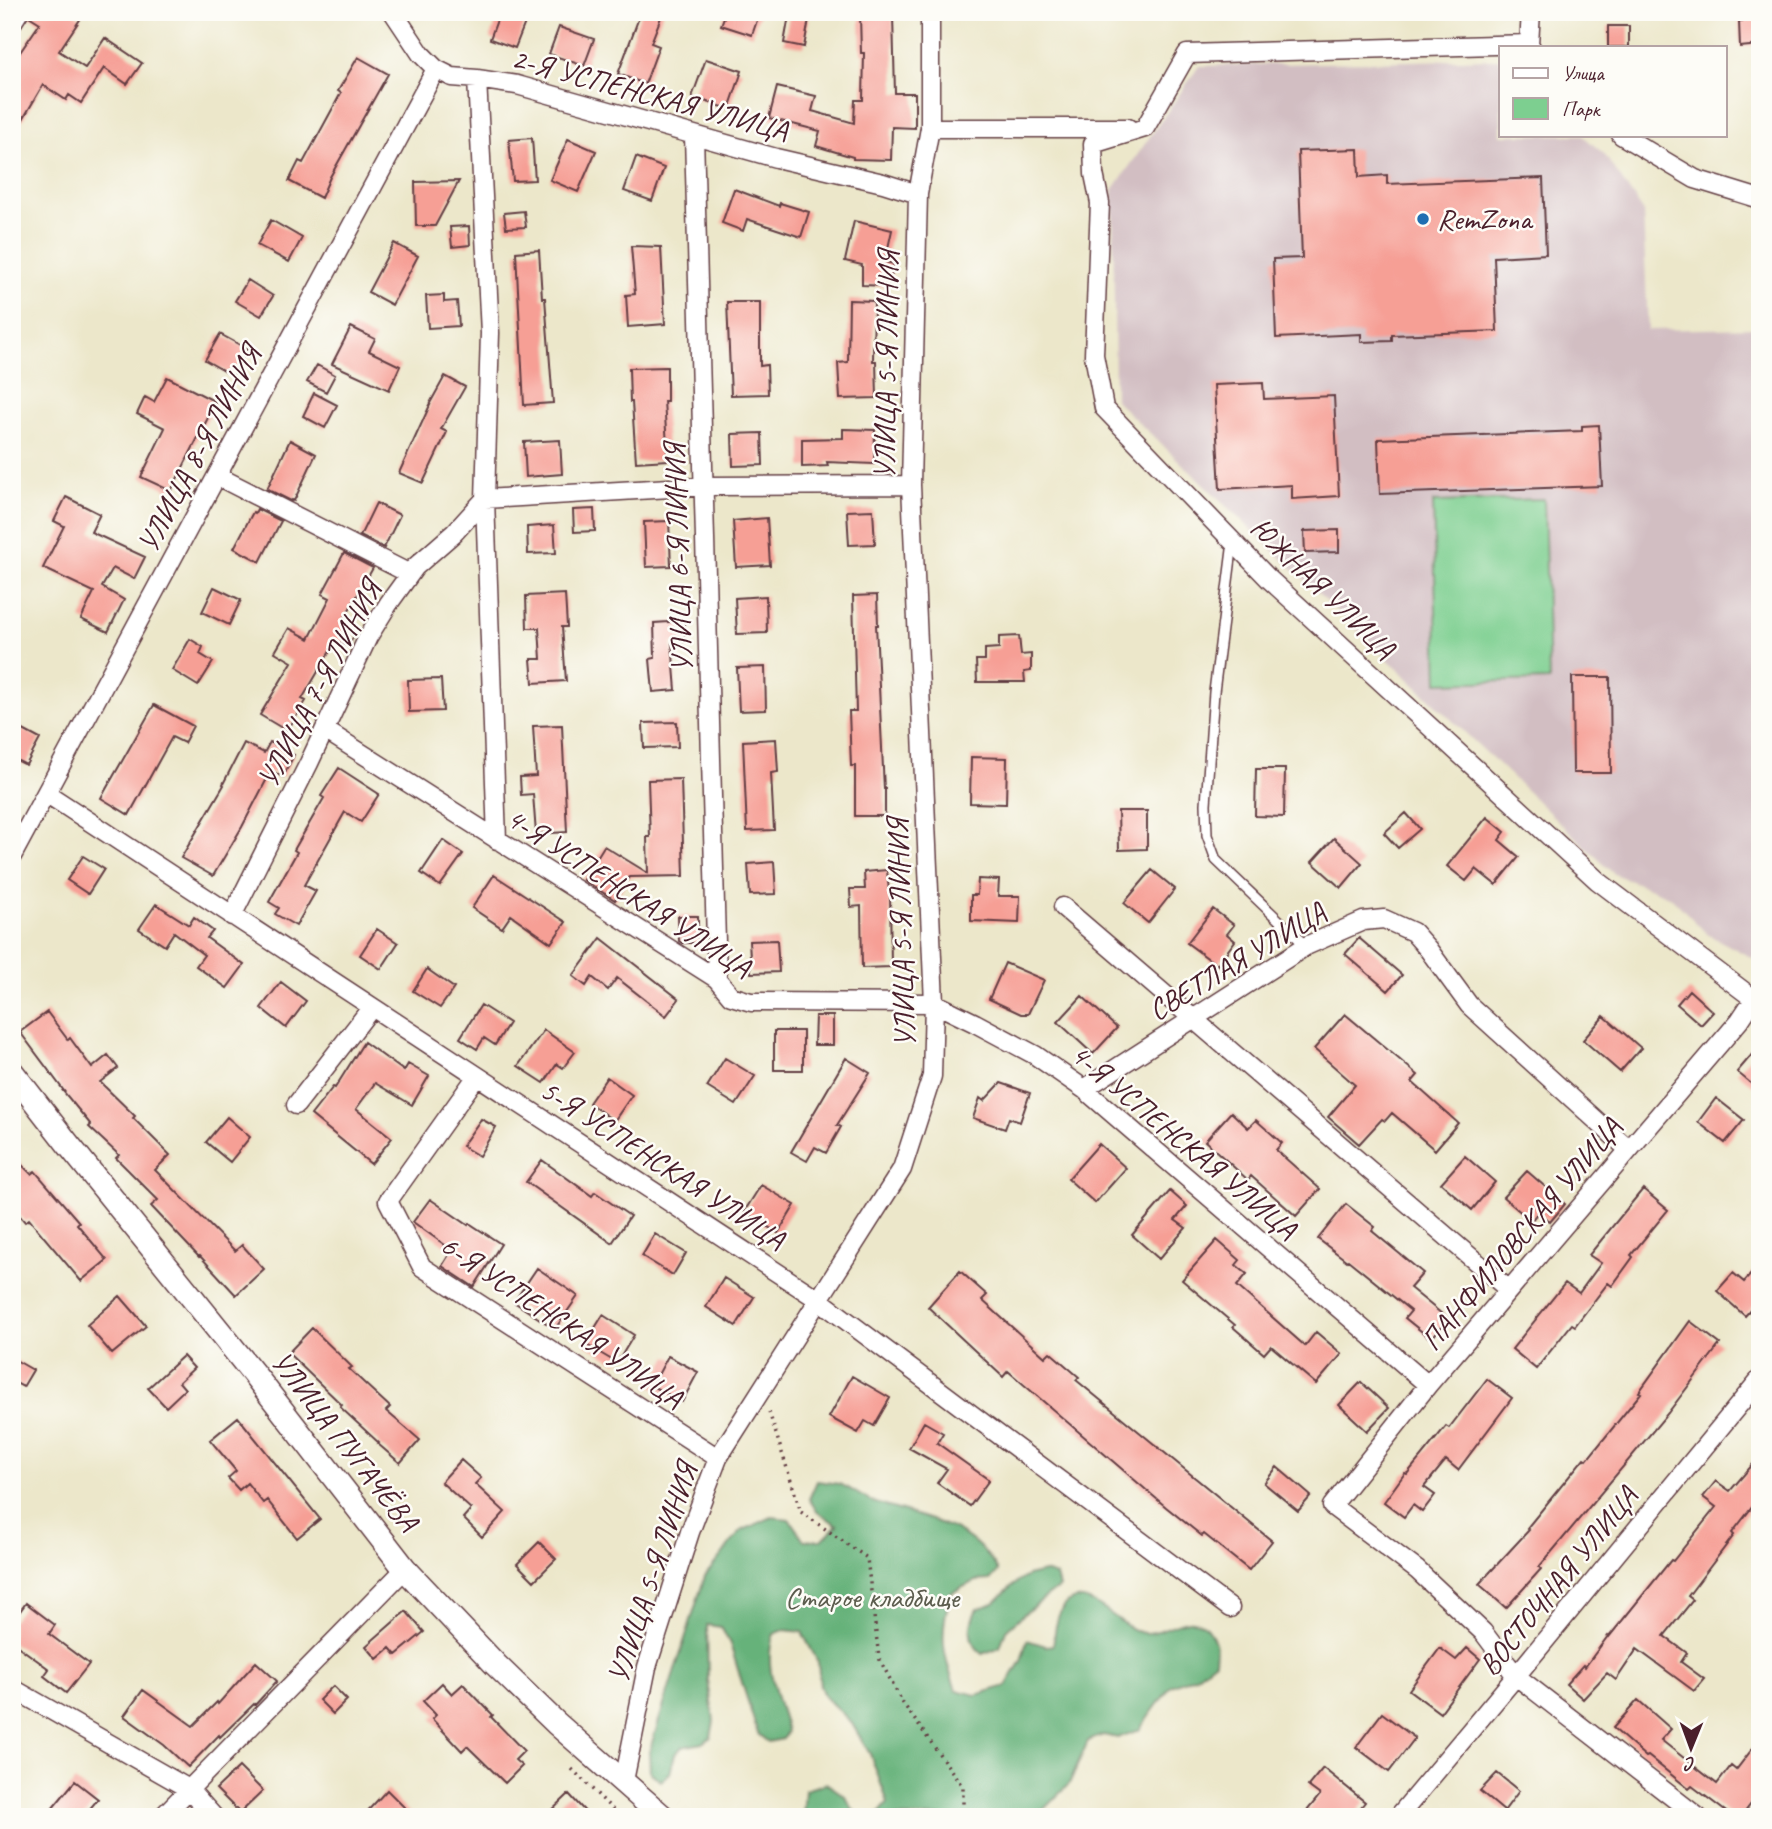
<svg xmlns="http://www.w3.org/2000/svg" width="1772" height="1829" font-family="Caveat,sans-serif">
	<style>
		.industrial { fill: #d2bec2 }
		.green { fill: #7dcf90; stroke: #64775e; stroke-width: 2 }
		.forest { fill: #66b27a; stroke: #586852; stroke-width: 2 }
		.building { fill: #f69f95 }
		.lines { fill: none; stroke-linecap: round; stroke-linejoin: round }
		.service-casing { stroke: #623d43; stroke-width: 12 }
		.minor-casing { stroke: #623d43; stroke-width: 21 }
		.tertiary-casing { stroke: #623d43; stroke-width: 26 }
		.path { stroke: #623d43; stroke-width: 3.5; stroke-dasharray: 2 5; stroke-linecap: butt }
		.service { stroke: #fff; stroke-width: 9 }
		.minor { stroke: #fff; stroke-width: 18 }
		.tertiary { stroke: #fff; stroke-width: 23 }
		.poi-dot { fill: #1f6fb2; stroke: #fdfcf7; stroke-width: 2.5 }
		.labels { text-anchor: middle; stroke-width: 5; stroke-linejoin: round; paint-order: stroke }
		.street-label { font-size: 30px; fill: #4a1f2b; stroke: #fdfcf7 }
		.poi-label { font-size: 30px; fill: #4a1f2b; stroke: #fdfcf7; text-anchor: start }
		.park-label { font-size: 30px; fill: #5c5d4e; stroke: #fdfcf7 }
	</style>
	<rect width="100%" height="100%" fill="#fdfcf7"/>
	<filter id="ink" filterUnits="userSpaceOnUse"><feTurbulence type="fractalNoise" baseFrequency=".0143" numOctaves="2"/><feDisplacementMap in="SourceGraphic" scale="14" xChannelSelector="R" yChannelSelector="G"/><feConvolveMatrix kernelMatrix="1 2 1 2 8 2 1 2 1" color-interpolation-filters="sRGB"/></filter>
	<filter id="wash" filterUnits="userSpaceOnUse"><feTurbulence type="fractalNoise" baseFrequency=".00686" numOctaves="4" result="noise"/><feDisplacementMap in="SourceGraphic" scale="28" xChannelSelector="R" yChannelSelector="G"/><feGaussianBlur stdDeviation="1.57" result="paint"/><feColorMatrix in="noise" values="0 0 0 0 0 0 0 0 0 0 0 0 0 0 0 0 0 1.4 0 .05"/><feComposite in="paint" operator="in"/></filter>
	<g filter="url(#wash)">
		<rect width="100%" height="100%" fill="#ece7ca"/>
		<path class="industrial" d="M1498 59 1501 61V135H1582L1604 154 1643 211 1648 330 1760 328V962L1707 934 1671 897 1614 874 1115 400 1113 190 1199 66Z"/>
		<path class="green" d="M1544 499 1549 680 1438 683 1433 502Z"/>
		<path class="forest" d="M817 1481C824 1482 832 1483 839 1484 851 1488 861 1497 873 1502 921 1519 970 1521 998 1571L990 1580 975 1581 951 1593C939 1632 942 1653 956 1690L976 1695 1006 1686 1021 1661 1027 1640 1046 1646 1053 1645C1055 1635 1055 1622 1060 1613 1079 1576 1115 1622 1136 1631 1161 1642 1190 1603 1209 1631 1218 1643 1216 1647 1215 1661L1196 1676 1171 1686 1139 1730 1118 1738 1103 1735 1088 1741 1069 1784 1044 1809 1030 1817H876L888 1803 870 1754 851 1722 824 1696 820 1686 818 1662 802 1632 784 1630 774 1634C762 1665 779 1701 787 1731L783 1739 768 1742 758 1734 730 1644 721 1627 707 1625 708 1681 714 1721 711 1737 702 1743 682 1747 675 1754 670 1773 661 1781 650 1772 649 1752 705 1576 741 1531 772 1517 789 1519 804 1540H822L837 1525 817 1511 809 1499Z
			M1044 1572 1056 1576 1059 1587 1025 1613 1006 1630 1000 1647 983 1654C967 1642 968 1626 977 1609L994 1603 1012 1586 1027 1576Z
			M826 1783 845 1796 856 1814 874 1817H803L805 1790Z"/>
		<g id="blocks">
			<path class="building" d="M30 12H72L81 18 59 51 85 68 105 38 142 63 127 84 104 68 81 103 69 95 66 100 43 85 12 138V64L40 23 29 16Z
				M500 12H505L526 20 515 48 490 39Z
				M641 12H663L651 43 659 46 645 84 618 74Z
				M726 12H760L752 35 721 25Z
				M860 15H893L895 93H915V128L892 127 891 160 853 159V157L816 146 820 131 769 118 777 87 816 96 812 111 854 123 855 100H863L864 53H861Z
				M789 16 809 19 804 47 784 43Z
				M1760 20V45L1740 47 1739 21Z
				M1608 26H1629V47H1608Z
				M559 27 594 39 584 66 549 54Z
				M358 57 388 74 330 177 321 198 289 181 299 161 303 163 341 93 338 91Z
				M706 59 742 71 729 109 692 97Z
				M532 138 535 180 513 181 509 140Z
				M568 139 596 151 578 192 550 180Z
				M1358 149 1359 177 1387 175V184L1543 178 1546 254 1494 257 1497 331 1392 335V341L1361 342V334L1276 338 1273 259 1302 258 1298 151Z
				M636 157 664 168 652 201 624 191Z
				M459 181 435 226H416L415 182Z
				M734 189 779 206 780 203 809 212 801 237 747 219 743 231 722 223Z
				M524 211 526 227 506 228 504 213Z
				M271 220 302 238 289 262 257 245Z
				M854 221 892 230 885 262 894 264 889 286 862 285V265L845 261Z
				M469 226 470 245 452 247 450 227Z
				M394 243 418 256 392 305 368 292Z
				M631 246 661 247 665 324 628 327 626 295 635 294Z
				M539 250 542 298H545L553 403 524 405 516 252Z
				M248 280 273 296 261 316 235 301Z
				M444 295V302L457 301 459 326 428 328 426 296Z
				M849 300 874 301 873 361H876L877 398 840 399 838 363 848 362Z
				M727 302H760V366L767 365 768 394 731 395Z
				M351 327 375 339 369 351 400 366 389 390 332 364Z
				M220 334 247 349 233 376 205 360Z
				M317 365 335 375 326 392 307 382Z
				M667 367V401H664L668 460 636 462 632 402H630L629 368Z
				M445 376 465 387 441 429 447 432 423 483 399 473 430 405H429Z
				M167 377 216 402 171 491 141 477 165 428 137 414 145 397 154 402Z
				M1263 383 1264 399 1334 396 1339 496 1292 499V485L1220 489 1214 385Z
				M314 393 337 405 325 428 303 416Z
				M1599 425 1602 486 1380 494 1378 439 1582 431V426Z
				M843 429 875 430 874 464 827 462 828 466 802 467V439L843 438Z
				M762 433 763 465 733 466 732 434Z
				M290 440 316 454 294 501 292 500 291 501 267 489Z
				M560 440 562 474 526 477 524 442Z
				M66 497 100 514 91 532 145 557 134 579 113 568 102 587 124 600 108 632 81 619 94 592 43 568 64 526 54 521Z
				M376 503 400 515 384 548 360 536Z
				M257 509 281 521 260 562 234 548 253 512 255 513Z
				M594 509 595 531 574 532 573 510Z
				M873 510 875 544 849 545 847 511Z
				M767 518 770 565 736 567 733 521Z
				M669 521 671 566 646 567 644 522Z
				M554 525 556 553 528 554 527 527Z
				M1339 530V552L1305 553 1304 531Z
				M344 553 373 568 342 622 357 630 348 647 336 641 302 699 306 701 287 731 260 715 292 662 275 652 289 628 309 639 330 598 322 594Z
				M214 587 241 600 229 625 202 612Z
				M565 594 567 627H562L566 681 533 683 531 659H541L539 628H527L526 596Z
				M877 595 878 625H876L884 789H885V816H855V766H851L849 711H856L853 596Z
				M766 596 767 633 737 634 735 598Z
				M684 621 685 642 672 643 676 690 653 692 650 659 655 658 654 623Z
				M1019 636 1021 655 1031 654V671L1024 672 1025 682H977L976 660H985V649L999 648V637Z
				M190 639 203 647 200 654 213 662 198 686 172 670Z
				M765 667 766 710 739 711 737 668Z
				M1572 677H1610L1611 773H1573Z
				M441 679 443 711 409 712 408 680Z
				M154 705 193 726 184 743 172 737 129 815 101 798Z
				M677 722 678 747 644 748 643 723Z
				M12 724 40 739 26 765 12 758Z
				M562 725 567 832 536 834 533 794 521 795 520 777 536 776 533 726Z
				M776 739 778 772 771 773 774 830 747 831 743 741Z
				M270 742 294 755 283 777 271 771 242 827 213 876 181 858 224 785 223 784 244 743 264 753Z
				M971 757 1007 758 1006 804 970 803Z
				M339 768 379 794 361 822 345 812 304 885 316 891 296 926 275 914 279 908 269 902 297 852 294 850 324 798 321 796Z
				M1256 769H1285L1284 817 1255 816Z
				M681 779 684 876 629 877 615 900 583 880 604 846 648 873 647 837H650L648 780Z
				M1118 811H1147V849L1119 850Z
				M1406 813 1420 829 1398 848 1384 833Z
				M1487 817 1505 832 1499 840 1519 857 1496 885 1476 869 1466 881 1447 866Z
				M1334 838 1362 863 1341 888 1312 862Z
				M443 840 463 854 440 886 421 873Z
				M83 856 104 869 88 894 67 880Z
				M774 862 776 894 750 895 748 864Z
				M887 870 889 892H890L891 967 862 968 861 906 851 907 850 889H865L864 872Z
				M1152 870 1175 889 1148 923 1124 903Z
				M494 875 566 922 551 943 511 915 502 928 472 908Z
				M978 879 999 880 998 896H1020L1019 923 971 921V895H977Z
				M156 904 189 925 194 917 213 931 207 938 244 965 227 988 196 966 204 955 174 932 165 946 139 929Z
				M1213 909 1234 925 1227 934 1235 941 1217 965 1187 943Z
				M678 916H698V943H682L679 941Z
				M377 929 398 943 381 969 360 955Z
				M601 938 679 999 666 1016 617 978 608 990 592 977 586 986 573 976Z
				M1359 938 1402 975 1388 991 1345 954Z
				M777 940 779 972 751 973 749 941Z
				M1005 963 1044 980 1028 1014H1021L989 999Z
				M427 969 454 988 440 1008 413 991Z
				M281 982 306 1001 286 1028 261 1008Z
				M1689 990 1713 1012 1701 1025 1677 1004Z
				M1082 996 1117 1028 1093 1054 1058 1022Z
				M481 1005 509 1023 495 1045 484 1038 477 1049 460 1038Z
				M47 1012 68 1040 70 1038 92 1068 108 1055 118 1068 100 1082 135 1116 133 1118 170 1155 155 1170 235 1251 242 1245 264 1269 236 1295 200 1256 199 1257 151 1206 158 1200 116 1158 119 1155 89 1127 91 1125 63 1091H64L20 1032Z
				M1345 1014 1418 1075 1412 1082 1458 1123 1435 1150 1392 1113 1385 1121 1382 1119 1359 1144 1328 1117 1355 1085 1314 1049Z
				M815 1016H833V1045H814Z
				M1604 1016 1641 1048 1620 1072 1583 1040Z
				M544 1030 575 1052 563 1068 557 1064 544 1083 518 1066Z
				M774 1031H803V1070H774Z
				M364 1042 404 1071 408 1064 429 1076 412 1105 375 1083 356 1109 392 1138 371 1164 311 1115 333 1087 335 1088Z
				M1760 1045V1091L1737 1072Z
				M725 1058 755 1076 736 1105 707 1087Z
				M846 1058 870 1073 837 1125 841 1127 826 1153 815 1147 807 1161 791 1152Z
				M607 1077 632 1095 614 1121 589 1103Z
				M1001 1083 1030 1093 1020 1122 1009 1118 1005 1129 973 1118 980 1098 984 1101Z
				M1716 1098 1744 1120 1725 1143 1698 1122Z
				M1231 1112 1248 1128 1256 1120 1282 1143 1276 1150 1320 1189 1296 1216 1251 1176 1248 1180 1205 1141Z
				M227 1117 250 1137 230 1162 206 1142Z
				M481 1119 496 1127 479 1156 462 1146Z
				M1099 1144 1126 1168 1095 1203 1068 1179Z
				M12 1155 31 1174 35 1171 79 1222 77 1224 107 1260 81 1281 29 1219 25 1222 12 1207Z
				M1465 1156 1495 1182 1472 1210 1441 1183Z
				M542 1160 592 1196 595 1192 630 1216 612 1243 526 1182Z
				M1527 1171 1565 1204 1550 1222 1538 1212 1531 1221 1503 1197Z
				M761 1185 795 1205 778 1233 744 1212Z
				M1643 1189 1668 1210 1631 1255 1633 1257 1612 1286 1608 1283 1575 1326 1572 1324 1536 1369 1512 1349 1565 1283 1579 1293 1601 1263 1589 1255Z
				M1170 1191 1187 1206 1175 1220 1186 1228 1159 1259 1132 1235Z
				M430 1199 468 1225 469 1223 501 1244 474 1287 442 1266 452 1250 413 1222Z
				M1346 1204 1375 1227 1372 1231 1423 1273 1410 1288 1448 1319 1431 1339 1405 1318 1411 1311 1348 1260 1347 1261 1318 1239Z
				M655 1234 686 1253 673 1275 642 1256Z
				M1217 1240 1240 1260 1236 1265 1247 1274 1237 1286 1305 1346 1316 1332 1342 1354 1316 1384 1271 1346 1264 1354 1233 1327 1235 1325 1182 1280Z
				M1760 1264V1299L1745 1316 1717 1291 1733 1273 1744 1282Z
				M537 1268 578 1296 555 1329 514 1302Z
				M960 1271 987 1295 982 1300 1045 1357 1050 1352 1079 1377 1076 1380 1272 1541 1249 1570 1204 1534 1202 1536 1166 1507 1008 1371 1003 1377 928 1307Z
				M724 1278 754 1297 736 1326 706 1307Z
				M120 1296 146 1326 112 1354 87 1325Z
				M603 1315 634 1335 617 1363 585 1344Z
				M1690 1321 1720 1344 1668 1413 1539 1567 1541 1569 1506 1608 1479 1584 1529 1530 1527 1528 1584 1458 1587 1460 1641 1393 1639 1392Z
				M312 1328 352 1367 349 1369 390 1407 386 1411 420 1440 400 1463 378 1444 379 1443 340 1407 342 1405 288 1353Z
				M183 1356 194 1368 179 1382 185 1389 166 1407 148 1388Z
				M668 1356 698 1372 682 1402 652 1386Z
				M12 1358 33 1370 23 1387 12 1381Z
				M852 1376 890 1398 874 1426 865 1421 858 1433 829 1417Z
				M1487 1379 1512 1398 1458 1470 1446 1460 1424 1487 1435 1495 1422 1512 1413 1505 1404 1517 1384 1502 1405 1473 1407 1474 1446 1426 1449 1428Z
				M1361 1382 1389 1408 1367 1431 1339 1405Z
				M238 1417 320 1519 297 1538 267 1500 263 1503 247 1483 239 1490 228 1478 236 1471 210 1440Z
				M924 1422 943 1433 937 1443 989 1480 970 1506 937 1483 947 1469 909 1448Z
				M1760 1456V1497L1732 1533 1734 1535 1688 1596 1693 1600 1664 1636 1687 1653 1681 1662 1704 1679 1694 1691 1637 1649 1616 1680 1607 1673 1583 1699 1566 1684 1583 1665 1585 1667 1608 1636 1609 1637 1671 1560 1673 1561 1716 1507 1703 1497 1716 1481 1730 1491Z
				M461 1460 481 1478 475 1484 505 1512 482 1537 463 1518 471 1509 441 1482Z
				M1277 1467 1311 1496 1298 1511 1264 1483Z
				M539 1542 556 1559 534 1581 517 1564Z
				M26 1603 55 1625 49 1634 89 1664 66 1693 44 1676 49 1669 12 1642V1622Z
				M406 1611 424 1632 396 1655 390 1648 377 1659 366 1646Z
				M1440 1648 1456 1660 1467 1648 1480 1659 1440 1713 1409 1690Z
				M256 1662 277 1681 255 1705 254 1704 220 1737 219 1735 188 1767 164 1745 124 1716 143 1690 193 1726 217 1702 218 1704Z
				M442 1683 452 1694 463 1684 493 1715 491 1717 524 1751 515 1760 522 1766 505 1783 467 1746 462 1751 432 1719 436 1715 423 1701Z
				M333 1686 347 1700 333 1714 319 1700Z
				M1638 1700 1671 1729 1661 1740 1717 1784 1731 1766 1736 1770 1760 1739V1792L1741 1817H1733L1692 1786 1689 1789 1648 1756 1646 1757 1613 1728Z
				M1382 1713 1415 1738 1389 1772 1356 1747Z
				M239 1767 263 1791 240 1813 216 1789Z
				M1323 1768 1365 1802 1353 1817H1302L1320 1795 1308 1786Z
				M1497 1773 1519 1791 1504 1811 1480 1791Z
				M75 1781 98 1799 83 1817H61L52 1809Z
				M387 1790 414 1817H362Z
				M569 1794 590 1817H545Z"/>
		</g>
	</g>
	<g filter="url(#ink)">
		<use href="#blocks" fill-opacity="0" stroke="#623d43" stroke-width="2"/>
		<g class="lines">
			<g class="service-casing">
				<path id="service" d="M1233 542 1214 692 1206 804 1207 835 1216 860 1306 946"/>
			</g>
			<g class="minor-casing">
				<path id="minor" d="M393 12 421 54 436 69 452 77 477 79 517 85 776 158 883 183 918 194
					M12 23 19 12
					M1531 47 1529 44 1531 12
					M477 79 490 333 485 499 497 840
					M930 128H1128
					M1145 128 1093 144 1094 174 1100 203 1094 355 1104 408 1269 579 1598 881 1754 999H1760
					M1145 128 1187 54 1529 44
					M694 135 717 979
					M1621 135 1695 179 1760 199
					M217 476 410 574
					M325 730 717 979 731 996 751 1002 934 1003 975 1023 1035 1055 1084 1089 1428 1385
					M46 793 819 1300 1230 1608
					M12 856 436 69
					M1063 907 1509 1290
					M232 916 309 763 368 637 389 603 415 567 454 533 485 499 704 486 911 485
					M477 1076 388 1201 422 1267 718 1458
					M1084 1089 1306 946 1363 921 1384 919 1413 932 1428 949 1469 1005 1629 1150
					M296 1105 372 1007
					M12 1688 189 1789 214 1817
					M624 1781 647 1667 690 1532 718 1458 902 1169 932 1076 934 1003 911 485 918 194 930 128V12
					M162 1817 405 1569
					M1398 1817 1516 1676 1760 1379
					M1698 1817 1516 1676 1483 1632 1417 1570 1332 1506 1428 1385 1740 1020 1754 999"/>
			</g>
			<g class="tertiary-casing">
				<path id="tertiary" d="M12 1072 68 1144 253 1373 405 1569 496 1665 556 1723 663 1817"/>
			</g>
			<path class="path" d="M769 1412 801 1512 867 1558 879 1658 902 1702 963 1787V1817
				M572 1769 620 1817"/>
			<use href="#service" class="service"/>
			<use href="#minor" class="minor"/>
			<use href="#tertiary" class="tertiary"/>
		</g>
	</g>
	<circle class="poi-dot" cx="1423" cy="219" r="7"/>
	<g class="labels">
		<g class="street-label">
			<text transform="translate(650 94) rotate(15)" y="10">2-Я УСПЕНСКАЯ УЛИЦА</text>
			<text transform="translate(886 365) rotate(-89)" y="10">УЛИЦА 5-Я ЛИНИЯ</text>
			<text transform="translate(199 449) rotate(-62)" y="10">УЛИЦА 8-Я ЛИНИЯ</text>
			<text transform="translate(678 558) rotate(-92)" y="10">УЛИЦА 6-Я ЛИНИЯ</text>
			<text transform="translate(1323 588) rotate(44)" y="10">ЮЖНАЯ УЛИЦА</text>
			<text transform="translate(319 684) rotate(-62)" y="10">УЛИЦА 7-Я ЛИНИЯ</text>
			<text transform="translate(629 892) rotate(33)" y="10">4-Я УСПЕНСКАЯ УЛИЦА</text>
			<text transform="translate(901 933) rotate(-92)" y="10">УЛИЦА 5-Я ЛИНИЯ</text>
			<text transform="translate(1237 961) rotate(-31)" y="10">СВЕТЛАЯ УЛИЦА</text>
			<text transform="translate(1184 1141) rotate(40)" y="10">4-Я УСПЕНСКАЯ УЛИЦА</text>
			<text transform="translate(663 1164) rotate(33)" y="10">5-Я УСПЕНСКАЯ УЛИЦА</text>
			<text transform="translate(1521 1234) rotate(-50)" y="10">ПАНФИЛОВСКАЯ УЛИЦА</text>
			<text transform="translate(562 1321) rotate(34)" y="10">6-Я УСПЕНСКАЯ УЛИЦА</text>
			<text transform="translate(345 1441) rotate(52)" y="10">УЛИЦА ПУГАЧЁВА</text>
			<text transform="translate(652 1573) rotate(-72)" y="10">УЛИЦА 5-Я ЛИНИЯ</text>
			<text transform="translate(1558 1581) rotate(-51)" y="10">ВОСТОЧНАЯ УЛИЦА</text>
		</g>
		<g class="poi-label">
			<text x="1437" y="229">RemZona</text>
		</g>
		<g class="park-label">
			<text x="872" y="1607">Старое кладбище</text>
		</g>
	</g>
	<rect width="1772" height="1829" fill="none" stroke="#fdfcf7" stroke-width="42"/>
	<rect x="1499" y="46" width="228" height="91" fill="#fdfcf7" stroke="#b5a4a5" stroke-width="2"/>
	<rect x="1513" y="68" width="35" height="10" fill="#ffffff" stroke="#b5a4a5" stroke-width="2"/>
	<text x="1562" y="80" font-size="21" fill="#4a1f2b">Улица</text>
	<rect x="1513" y="98" width="35" height="21" fill="#7dcf90" stroke="#b5a4a5" stroke-width="2"/>
	<text x="1562" y="116" font-size="21" fill="#4a1f2b">Парк</text>
	<g transform="translate(1691 1748) rotate(181)" stroke="#fdfcf7" stroke-width="5" paint-order="stroke">
	<path d="M0-5L12 26L0 18L-12 26Z" fill="#4a1f2b"/>
	<text y="-10" font-size="19" font-weight="bold" text-anchor="middle" fill="#4a1f2b">С</text>
	</g>
</svg>
